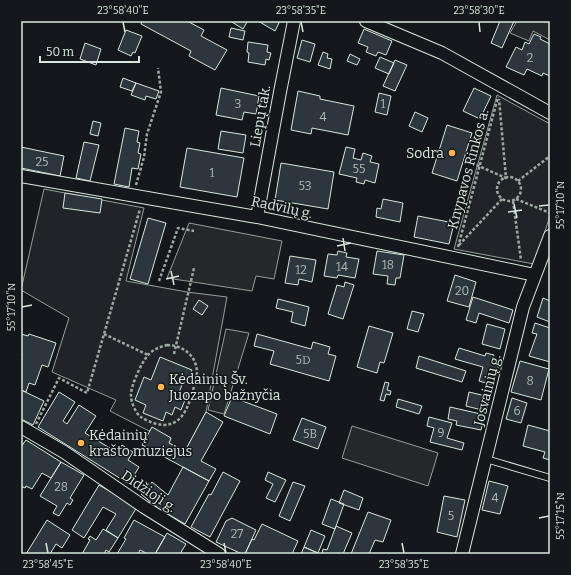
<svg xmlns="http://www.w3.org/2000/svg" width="571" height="575" font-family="Bitter,serif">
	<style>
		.green { fill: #202428; stroke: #939e99 }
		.parking { fill: #24282b; stroke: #939e99 }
		.building { fill: #2c363c; stroke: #d8e6dc }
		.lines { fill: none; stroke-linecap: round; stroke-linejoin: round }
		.lane-casing { stroke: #d8e6dc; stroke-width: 8 }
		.street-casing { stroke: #d8e6dc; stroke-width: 14 }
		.path { stroke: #9da8a2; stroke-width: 2.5; stroke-dasharray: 3 2; stroke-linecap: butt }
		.lane { stroke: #14181c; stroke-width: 6 }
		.street { stroke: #14181c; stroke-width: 12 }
		.ticks { fill: none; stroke: #d8e6dc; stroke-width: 1.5 }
		.poi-dot { fill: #ffb74d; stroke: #14181c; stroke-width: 1.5 }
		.labels { text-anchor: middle; stroke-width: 3; stroke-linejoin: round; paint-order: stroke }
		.number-label { font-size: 12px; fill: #adbab4 }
		.street-label { font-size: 14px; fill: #d8e6dc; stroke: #14181c }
		.poi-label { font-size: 14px; fill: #d8e6dc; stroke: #14181c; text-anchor: start }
		.neatline { fill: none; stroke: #d8e6dc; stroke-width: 1.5 }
		.ticks-label { font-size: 10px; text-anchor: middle; fill: #d8e6dc }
	</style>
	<rect width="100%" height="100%" fill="#14181c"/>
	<path class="green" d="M497 95 550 124V216L534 264 454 249Z
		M44 189 144 208 126 281 187 292 227 297 206 412 185 451 169 443 171 438 152 428 149 431 110 411 116 400 52 372 69 318 21 290Z"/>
	<path class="parking" d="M517 21H550V40L533 31 529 41 510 33Z
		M189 223 282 241 274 279 256 276 252 291 167 278Z
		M226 329 249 333 224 414 208 410Z
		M352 426 438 453 428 486 342 458Z"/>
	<path class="building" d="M142 21H187L204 30 201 36 227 50 215 70 189 56 191 51 141 24Z
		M233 21H246L247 22 243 29 232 22Z
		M258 21H280L275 31Z
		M500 21H514L502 48 491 43Z
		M231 28 245 31 243 40 229 37Z
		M364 29 392 41 386 55 378 52 376 56 366 52 368 47 358 43Z
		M126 30 142 36 135 53 133 52 131 56 118 50Z
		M534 34 541 37 540 39 550 44V76L543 73 542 76 527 69 524 75 506 67 516 47 522 50 525 42 529 44Z
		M302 40 315 44 310 62 297 58Z
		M248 42 268 45 267 52 271 53 269 60 266 59 265 65 248 62 249 53 247 52Z
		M85 43 101 49 96 65 80 59Z
		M323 52 328 54 327 58 332 59 330 69 318 65Z
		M350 54 360 59 357 65 347 61Z
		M380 57 394 63 389 74 375 68Z
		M395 60 407 65 395 91 383 86Z
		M123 78 136 83 132 91 120 87Z
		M136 83 159 91 156 99 146 96 145 100 131 95Z
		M221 88 259 96 256 114 244 112 242 120 216 115Z
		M474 88 491 96 480 119 463 111Z
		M298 91 320 96V99L354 106 348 135 312 128 311 134 291 130Z
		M379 93 391 96 387 115 375 112Z
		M415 112 428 118 422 132 409 126Z
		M93 121 101 123 98 136 90 134Z
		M447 125 472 133 457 181 432 173Z
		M125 128 139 131 137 142 140 143 138 153 141 154 138 169 132 168 129 187 114 184Z
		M221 131 246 135 243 153 218 149Z
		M84 142 99 145 90 181 76 178Z
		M21 147 64 156 60 176 21 168Z
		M346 147 355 149 353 158 361 160 363 153 372 156 370 162 379 164 375 183 365 180 364 184 356 182 357 178 339 174Z
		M187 148 244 158 237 197 180 187Z
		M281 163 334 172 328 209 275 200Z
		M65 193 102 199 100 213 63 208Z
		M383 199 403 203 400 222 376 217 377 208 381 209Z
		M418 216 454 223 449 244 414 237Z
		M148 218 166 223 148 284 130 279Z
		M338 251 347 253 346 257 359 259 355 278 338 275 337 278 324 276 328 254 337 255Z
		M377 251 404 255 400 278H396L395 285 387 284 388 276 373 274Z
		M290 256 316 260 312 282 299 279 298 285 285 283Z
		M455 275 476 282 469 307 447 301Z
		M345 282 354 285 343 319 328 314 337 285 344 287Z
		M473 297 513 310 509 323 479 313 476 323 466 320Z
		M543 298 550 301V322L537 317Z
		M278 299 309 307 305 326 291 322 293 312 276 308Z
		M199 300 208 306 202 315 193 309Z
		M412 311 424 314 418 332 407 329Z
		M535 323 550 328V362L529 356 537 334 532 333Z
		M487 324 505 329 500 349 482 344Z
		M369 326 393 333 384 363 380 362 377 373 357 367Z
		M21 334 28 336 29 334 56 343 48 367 42 365 35 385 29 383 26 392 21 390V358L22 354 21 353Z
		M257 334 311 349 313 342 330 347 328 354 336 356 329 381 270 364 274 351 254 346Z
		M459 348 485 356 486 353 494 355 493 358 500 361 493 385 479 381 483 367 455 359Z
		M419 356 466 371 462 382 416 368Z
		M160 357 192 370 187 381 184 379 179 393 187 395 181 410 175 407 172 415 166 412 163 421 143 413 146 405 135 400 144 377 151 380Z
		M520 361 549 369 541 400 511 392Z
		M385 382 389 383 387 390 391 391 390 395 386 394 384 401 380 400Z
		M21 390 44 401 33 425 21 419Z
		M59 392 75 402 63 421 67 424 79 405 96 416 85 433 118 453 122 445 133 452 128 460 139 467 129 484 38 427Z
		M469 392 490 397 486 411 466 406Z
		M232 397 277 414 270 434 224 416Z
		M512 398 527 403 521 423 506 419Z
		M398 399 422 406 419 414 396 407Z
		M450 407 485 415 481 430 456 425 457 421 448 419Z
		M206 412 223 422 201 461 216 469 209 481 142 445 152 427 171 438 169 443 185 451Z
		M429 417 452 423 447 438 464 443 462 450 430 442 434 428 427 426Z
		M302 418 326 427 318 449 293 440Z
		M528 425 550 431V460L543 458 545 452 523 446Z
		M26 440 61 462 51 478 42 473 32 489 26 486 25 488 21 486V447Z
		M61 462 84 475 70 498 73 500 70 505 67 503 59 516 53 513 57 506 40 496Z
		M183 467 209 481 185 524 159 509 141 494 152 482 168 495Z
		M223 472 240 481 210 537 191 527 209 494 211 495Z
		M268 472 286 480 275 502 266 498 273 484 265 480Z
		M489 481 508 486 500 514 482 510Z
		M293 482 305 486 290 521 279 516Z
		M99 485 137 507 118 538 106 530 116 514 103 507 84 538 72 530Z
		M344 490 363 498 359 510 339 503Z
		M444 496 465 500 457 537 437 532Z
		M331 499 344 504 335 529 322 524Z
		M368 512 391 520 383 542 375 540 369 554H351Z
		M232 518 256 530 245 554H242L216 542 226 521Z
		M47 520 70 535 62 548 56 544 50 554H26Z
		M134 520 165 537 155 554H148L140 550 138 554H117L126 539 124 538Z
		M262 524 298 541 292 554H245L252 539 254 540Z
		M336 526 352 533 343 554H322L323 549 327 550Z
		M103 529 118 538 109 552 106 550 104 554H82L90 540 88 539 90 536 96 540Z
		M311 530 325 536 318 553 304 547Z
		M167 533 186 544 180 554H155Z
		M304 547 318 553V554H301Z"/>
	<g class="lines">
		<g class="lane-casing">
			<path id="lane" d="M486 459 550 478"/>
		</g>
		<g class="street-casing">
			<path id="street" d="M366 21 442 53 550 113
				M21 176 257 217 535 275
				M257 217 280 92 294 21
				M21 427 64 452 144 507 219 554
				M462 554 523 307 550 236"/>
		</g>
		<path class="path" d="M472 163 506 178 499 99
			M497 189a12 12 0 1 1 24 0a12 12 0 1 1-24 0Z
			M518 181 550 156
			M136 185 144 157 147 134 161 92 158 68
			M516 199 550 213
			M513 201 521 260
			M459 245 502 199
			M458 247 498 97
			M159 281 178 228 194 231
			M104 334 148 355
			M167 345C183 345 197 356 197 373 196 380 194 387 192 393 189 405 183 421 170 424 162 427 148 422 141 417 136 414 131 402 131 396 130 387 142 361 149 354 154 349 160 347 167 345Z
			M174 354 194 268
			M36 424 59 378 87 393 140 209"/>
		<use href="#lane" class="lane"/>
		<use href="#street" class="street"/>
	</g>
	<path class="ticks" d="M123 22 125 32M301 22 303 32M479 22 480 32M514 204 517 218M539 206 549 205M508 212 522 210M343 238 345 251M337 246 351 243M171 271 174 285M166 279 179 276M22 307 32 305M539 518 549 516M46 543 48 553M224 543 226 553M402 543 404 553"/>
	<g class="poi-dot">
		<circle cx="452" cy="153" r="4"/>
		<circle cx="161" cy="387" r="4"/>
		<circle cx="81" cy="443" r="4"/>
	</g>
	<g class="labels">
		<g class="number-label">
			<text x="530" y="62">2</text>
			<text x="238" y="108">3</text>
			<text x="383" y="108">1</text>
			<text x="323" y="121">4</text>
			<text x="42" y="166">25</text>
			<text x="359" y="173">55</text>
			<text x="212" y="177">1</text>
			<text x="305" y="190">53</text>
			<text x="388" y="269">18</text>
			<text x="342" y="271">14</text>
			<text x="301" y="274">12</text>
			<text x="462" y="295">20</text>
			<text x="303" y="364">5D</text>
			<text x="530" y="385">8</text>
			<text x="517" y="415">6</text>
			<text x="441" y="437">9</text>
			<text x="310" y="438">5B</text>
			<text x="61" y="491">28</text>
			<text x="495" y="502">4</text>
			<text x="451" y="520">5</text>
			<text x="237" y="538">27</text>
		</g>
		<g class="street-label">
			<text transform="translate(260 116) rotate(-80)" y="5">Liepų tak.</text>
			<text transform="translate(468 169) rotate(-75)" y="5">Knypavos Rinkos a.</text>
			<text transform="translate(282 207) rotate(12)" y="5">Radvilų g.</text>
			<text transform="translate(487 390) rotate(-76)" y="5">Josvainių g.</text>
			<text transform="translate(149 491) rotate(34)" y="5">Didžioji g.</text>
		</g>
		<g class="poi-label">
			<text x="444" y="158" text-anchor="end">Sodra</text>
			<text x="169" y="384">Kėdainių Šv.<tspan x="169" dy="16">Juozapo bažnyčia</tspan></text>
			<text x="89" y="440">Kėdainių<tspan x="89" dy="16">krašto muziejus</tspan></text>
		</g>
	</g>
	<rect width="571" height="575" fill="none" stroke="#14181c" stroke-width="44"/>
	<path d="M40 56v6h99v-6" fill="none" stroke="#d8e6dc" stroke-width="2"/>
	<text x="46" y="56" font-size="12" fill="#d8e6dc" stroke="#14181c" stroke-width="3" paint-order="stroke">50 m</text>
	<rect x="22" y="22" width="527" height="531" class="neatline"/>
	<g class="ticks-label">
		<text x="123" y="14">23°58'40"E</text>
		<text x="301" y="14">23°58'35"E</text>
		<text x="479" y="14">23°58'30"E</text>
		<text transform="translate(560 205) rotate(-90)" y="4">55°17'10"N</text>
		<text transform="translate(11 307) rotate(-90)" y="4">55°17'10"N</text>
		<text transform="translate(560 516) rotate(-90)" y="4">55°17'15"N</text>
		<text x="48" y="568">23°58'45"E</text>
		<text x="226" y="568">23°58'40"E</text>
		<text x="404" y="568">23°58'35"E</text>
	</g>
</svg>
